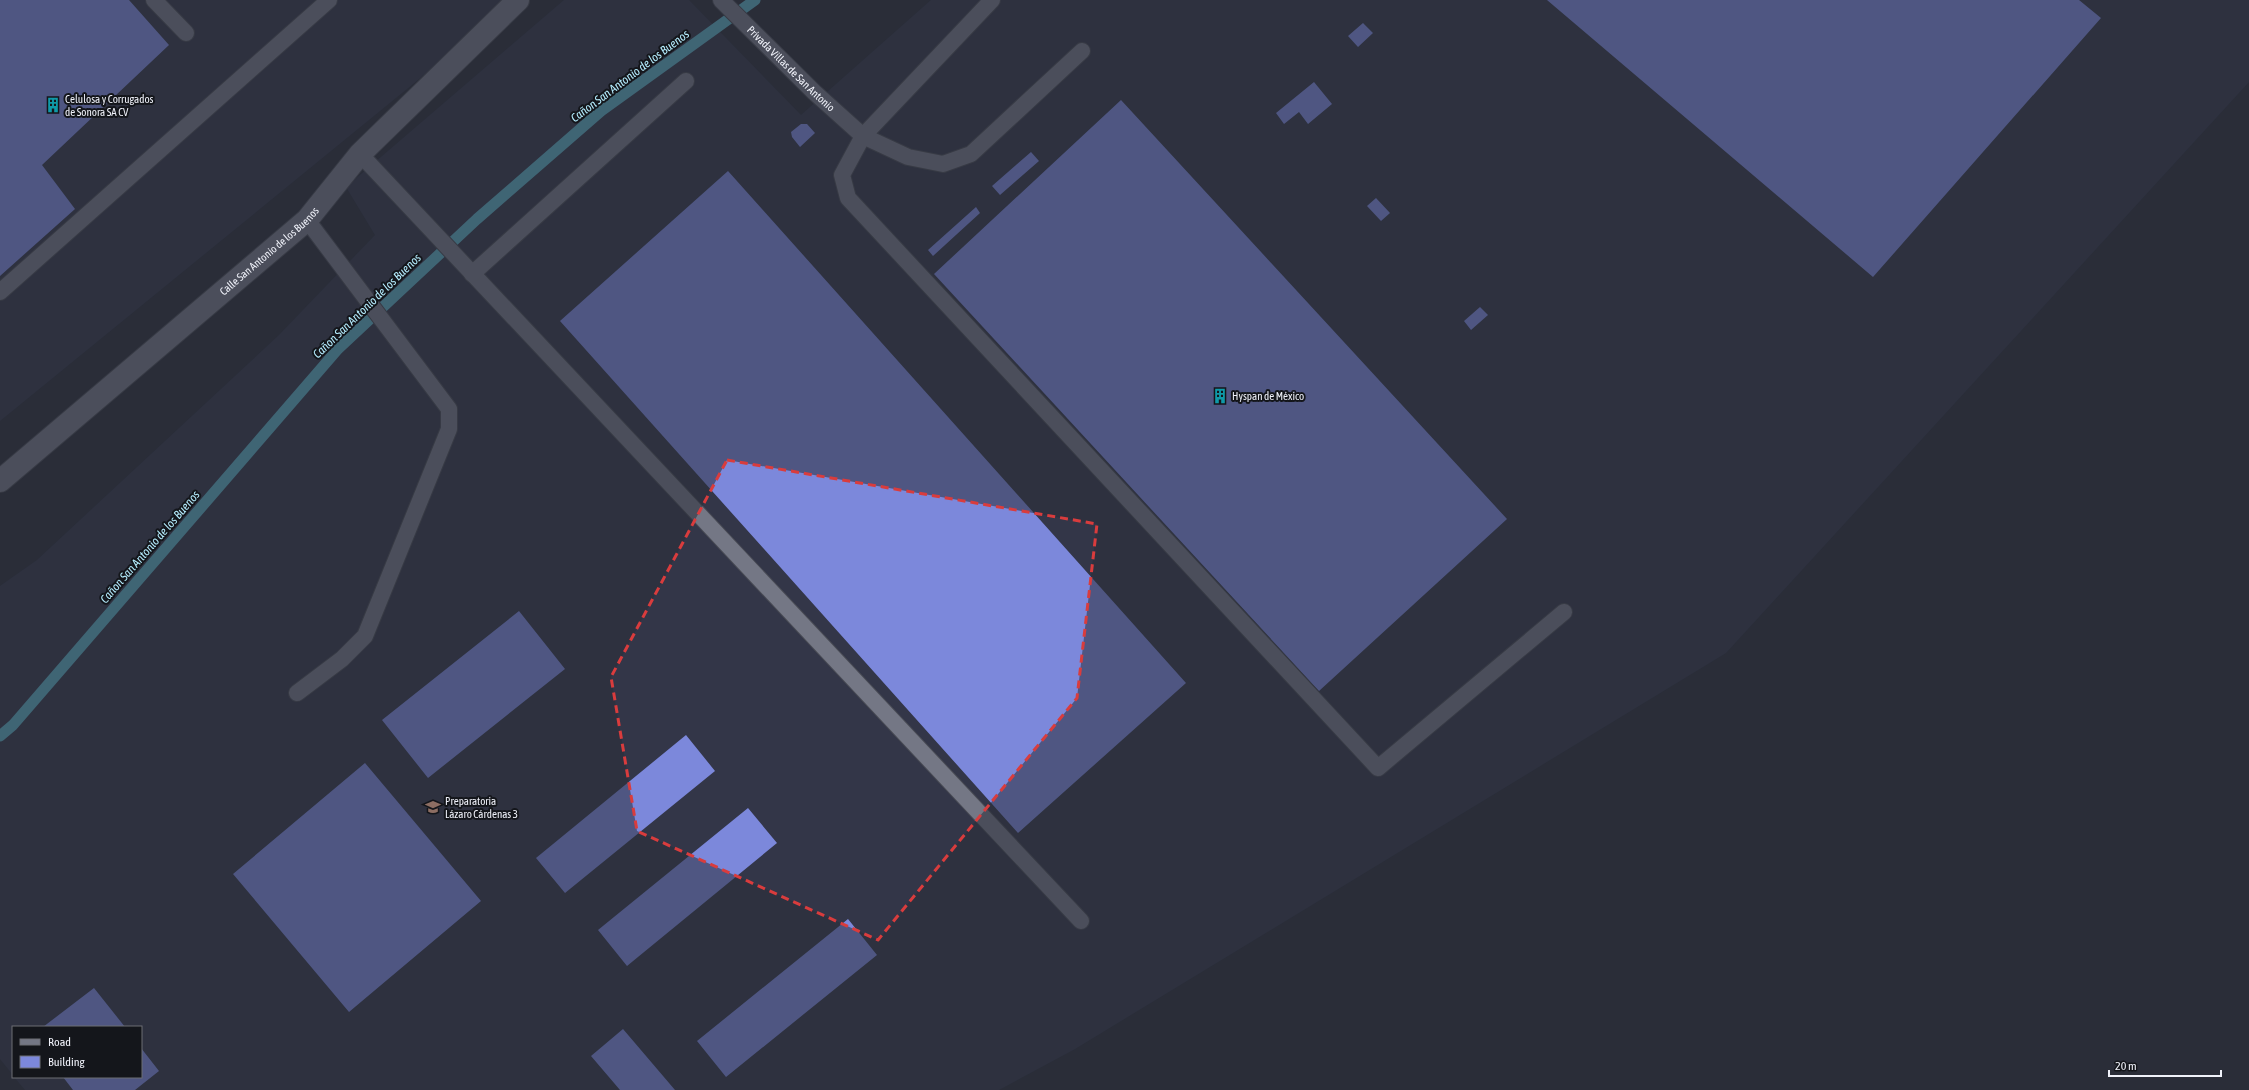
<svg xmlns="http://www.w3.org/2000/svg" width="2249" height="1090" font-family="'Asap Condensed',sans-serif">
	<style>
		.built { fill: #333648 }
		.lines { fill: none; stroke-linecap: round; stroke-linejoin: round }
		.stream { stroke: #5aa8bd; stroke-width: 11 }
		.building { fill: #7c88db }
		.service-casing { stroke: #484a54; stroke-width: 18 }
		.tertiary-casing { stroke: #484a54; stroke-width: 24 }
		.service { stroke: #747785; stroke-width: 16 }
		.tertiary { stroke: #747785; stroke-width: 22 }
		.marked { fill: none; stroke: #d93c3d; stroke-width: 3; stroke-dasharray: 8 5; stroke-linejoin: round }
		.labels { text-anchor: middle; stroke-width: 4; stroke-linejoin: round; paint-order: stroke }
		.street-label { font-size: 11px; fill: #f0f2fa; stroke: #14161b }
		.poi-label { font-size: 11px; fill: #f0f2fa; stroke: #14161b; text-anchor: start }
		.water-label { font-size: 12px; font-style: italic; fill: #b6eeff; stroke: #14161b }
	</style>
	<rect width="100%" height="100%" fill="#2a2d39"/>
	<path class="built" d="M0 0H504L467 40 0 421Z
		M564 0H689L801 115 931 0H2249V82L1726 653 1075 1049 999 1090H25L14 1077H141V1027H13V1075L0 1059V586L37 560 279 335 375 235 346 187Z"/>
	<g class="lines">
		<path class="stream" d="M0 736 13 725 338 349 477 219 601 111 755 0"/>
	</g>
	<path class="building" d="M0 0H129L169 45 42 165 75 209 0 276Z
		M1547 0H2079L2101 18 1873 277Z
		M1363 23 1373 33 1358 47 1348 36Z
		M1314 82 1332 104 1308 124 1299 112 1284 124 1276 113Z
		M1121 100 1507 519 1319 691 934 274Z
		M801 124H807L815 133 800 147 792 137 791 132Z
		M1031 152 1039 161 1000 195 992 186Z
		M728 171 1186 683 1018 833 560 321Z
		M1376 198 1390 213 1381 221 1367 206Z
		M976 207 980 213 933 256 928 250Z
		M1480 307 1488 315 1471 330 1464 321Z
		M519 611 565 669 428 778 382 720Z
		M686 735 715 771 565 893 536 858Z
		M365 763 481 901 349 1012 233 874Z
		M748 808 777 843 627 966 598 930Z
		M848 919 877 955 726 1077 697 1041Z
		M94 988 125 1027H43Z
		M623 1029 675 1090H620L591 1056Z
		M141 1048 159 1071 135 1090H73L63 1077H141Z"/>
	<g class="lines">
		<g class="service-casing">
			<g id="service">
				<path d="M154 0 186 33"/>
				<path id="s1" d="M721 0 814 92 863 136 842 175 848 198 1378 768 1564 612"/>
				<path d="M992 0 863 136 908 157 943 164 971 154 1082 51"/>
				<path d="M360 154 1081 921"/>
				<path d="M472 274 686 81"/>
				<path d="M0 292 329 0"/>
				<path d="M297 693 342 659 365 636 449 429V409L307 220"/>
			</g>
		</g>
		<g class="tertiary-casing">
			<g id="tertiary">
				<path id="s2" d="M0 481 307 220 360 154 518 0"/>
			</g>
		</g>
		<use href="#service" class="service"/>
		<use href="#tertiary" class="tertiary"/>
	</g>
	<path d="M0 0H2249V1090H0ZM727 460 1097 524 1077 698 878 940 637 831 611 677Z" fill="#2a2d39" fill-opacity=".55" fill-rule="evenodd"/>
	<path class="marked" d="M727 460 1097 524 1077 698 878 940 637 831 611 677Z"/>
	<defs>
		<g id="building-bare" transform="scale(1.2)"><path d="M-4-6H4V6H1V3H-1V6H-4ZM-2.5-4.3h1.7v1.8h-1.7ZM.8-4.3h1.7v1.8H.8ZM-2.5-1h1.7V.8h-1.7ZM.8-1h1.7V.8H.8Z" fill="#0f9aa8" stroke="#14161b" stroke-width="2.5" paint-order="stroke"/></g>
		<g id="school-bare" transform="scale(1.2)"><path d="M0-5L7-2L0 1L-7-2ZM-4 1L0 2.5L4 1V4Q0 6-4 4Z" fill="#8d6e63" stroke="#14161b" stroke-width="2.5" paint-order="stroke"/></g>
	</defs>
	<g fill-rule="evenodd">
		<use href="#building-bare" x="53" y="105"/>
		<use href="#building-bare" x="1220" y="396"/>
		<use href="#school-bare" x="433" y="807"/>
	</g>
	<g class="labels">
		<g class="street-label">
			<text dy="4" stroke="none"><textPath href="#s1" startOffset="98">Privada Villas de San Antonio</textPath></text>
			<text dy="4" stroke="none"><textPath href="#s2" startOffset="354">Calle San Antonio de los Buenos</textPath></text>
		</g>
		<g class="poi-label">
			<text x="65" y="103">Celulosa y Corrugados<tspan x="65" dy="13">de Sonora SA CV</tspan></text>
			<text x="1232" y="400">Hyspan de México</text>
			<text x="445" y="805">Preparatoria<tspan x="445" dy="13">Lázaro Cárdenas 3</tspan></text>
		</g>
		<g class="water-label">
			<text transform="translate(630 76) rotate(-37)" y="4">Cañon San Antonio de los Buenos</text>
			<text transform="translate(367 306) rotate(-44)" y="4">Cañon San Antonio de los Buenos</text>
			<text transform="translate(150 547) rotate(-49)" y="4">Cañon San Antonio de los Buenos</text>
		</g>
	</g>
	<rect x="12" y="1026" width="130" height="52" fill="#14161b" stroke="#6c6e74"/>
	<rect x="20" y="1039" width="20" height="6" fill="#747785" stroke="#6c6e74"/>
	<text x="48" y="1046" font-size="12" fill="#f0f2fa">Road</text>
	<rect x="20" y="1056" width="20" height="12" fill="#7c88db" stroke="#6c6e74"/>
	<text x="48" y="1066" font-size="12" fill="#f0f2fa">Building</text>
	<path d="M2109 1070v6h112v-6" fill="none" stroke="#f0f2fa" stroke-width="2"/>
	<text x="2115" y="1070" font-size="12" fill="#f0f2fa" stroke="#14161b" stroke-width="3" paint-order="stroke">20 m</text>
</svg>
